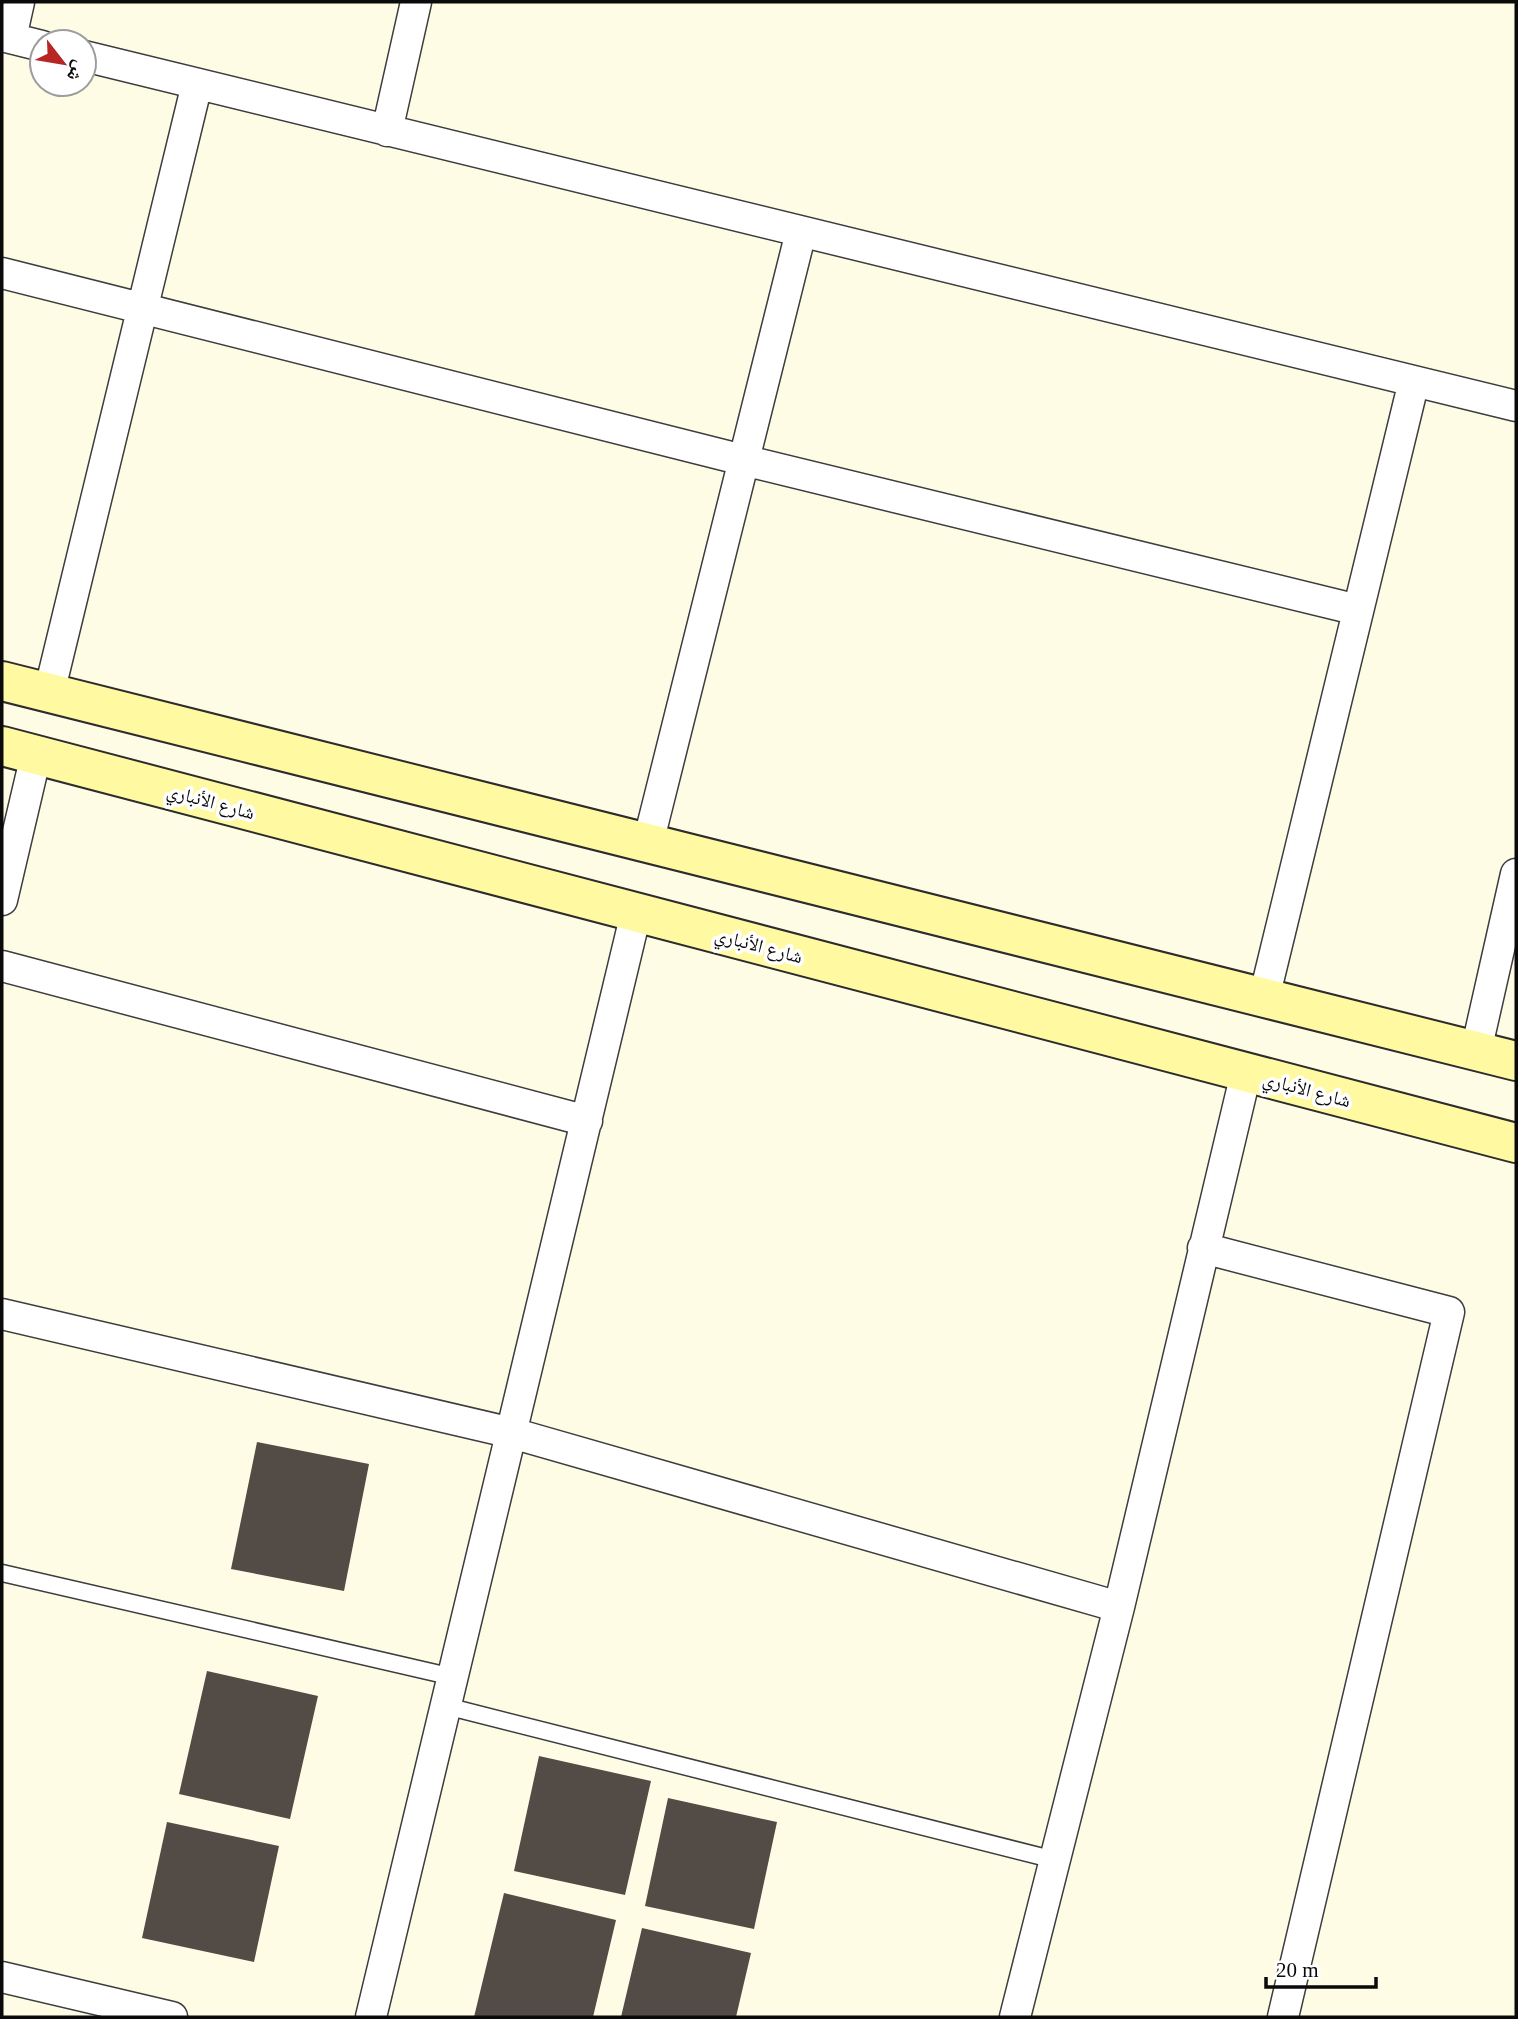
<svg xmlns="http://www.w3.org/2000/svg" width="1518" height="2019" font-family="'Times New Roman','Noto Naskh Arabic',serif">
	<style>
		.building { fill: #524b46 }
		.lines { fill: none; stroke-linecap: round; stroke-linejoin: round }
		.lane-casing { stroke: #3d3d3d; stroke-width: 19 }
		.street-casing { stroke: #3d3d3d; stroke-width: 33 }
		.secondary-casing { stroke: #2c2c2c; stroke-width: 42 }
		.lane { stroke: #fff; stroke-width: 16 }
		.street { stroke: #fff; stroke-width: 30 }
		.secondary { stroke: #fffaa2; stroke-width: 38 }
		.labels { text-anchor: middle; stroke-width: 7; stroke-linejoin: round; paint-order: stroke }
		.street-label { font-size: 19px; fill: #0a0a0a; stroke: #fff }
	</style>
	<rect width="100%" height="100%" fill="#fffce6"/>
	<path class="building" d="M257 1442 369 1464 344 1591 231 1569Z
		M207 1671 318 1696 290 1819 179 1794Z
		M539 1756 651 1781 625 1895 514 1871Z
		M668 1798 777 1822 754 1929 645 1906Z
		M167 1822 279 1846 254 1962 142 1938Z
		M504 1893 616 1920 593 2017H474Z
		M642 1928 751 1953 736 2017H621Z"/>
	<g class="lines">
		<g class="lane-casing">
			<path id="lane" d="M2 1573 453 1677
				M446 1706 1055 1860"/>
		</g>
		<g class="street-casing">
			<path id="street" d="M2 36 42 46
				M11 38 19 2
				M84 56 1516 406
				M387 131 416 2
				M2 273 743 460 1358 610
				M49 693 197 84
				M648 843 801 232
				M2 900 36 755
				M2 966 587 1121
				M1264 998 1414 381
				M1476 1051 1516 874
				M1203 1248 1449 1312 1283 2017
				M2 1314 512 1433 1119 1607
				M2 1977 172 2017
				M371 2017 636 913
				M1015 2017 1119 1607 1246 1073"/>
		</g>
		<g class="secondary-casing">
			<path id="secondary" d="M2 681 1516 1061
				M2 746 1516 1143"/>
		</g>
		<use href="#lane" class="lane"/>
		<use href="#street" class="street"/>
		<use href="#secondary" class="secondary"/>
	</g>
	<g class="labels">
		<g class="street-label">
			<text transform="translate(211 801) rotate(15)" y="7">شارع الأنباري</text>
			<text transform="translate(759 945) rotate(15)" y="7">شارع الأنباري</text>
			<text transform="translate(1307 1089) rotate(15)" y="7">شارع الأنباري</text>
		</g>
	</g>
	<rect width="1518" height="2019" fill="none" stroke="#0a0a0a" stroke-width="7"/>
	<g transform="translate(63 63) rotate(121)"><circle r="33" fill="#ffffff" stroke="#9d9d9d" stroke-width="2"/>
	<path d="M0-5L12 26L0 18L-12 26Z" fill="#b72624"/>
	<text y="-10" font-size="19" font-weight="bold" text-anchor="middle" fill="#0a0a0a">ش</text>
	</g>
	<path d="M1266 1977v10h110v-10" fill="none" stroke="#0a0a0a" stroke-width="3.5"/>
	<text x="1276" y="1977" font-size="21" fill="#0a0a0a" stroke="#ffffff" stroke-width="5" paint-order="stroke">20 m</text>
</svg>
